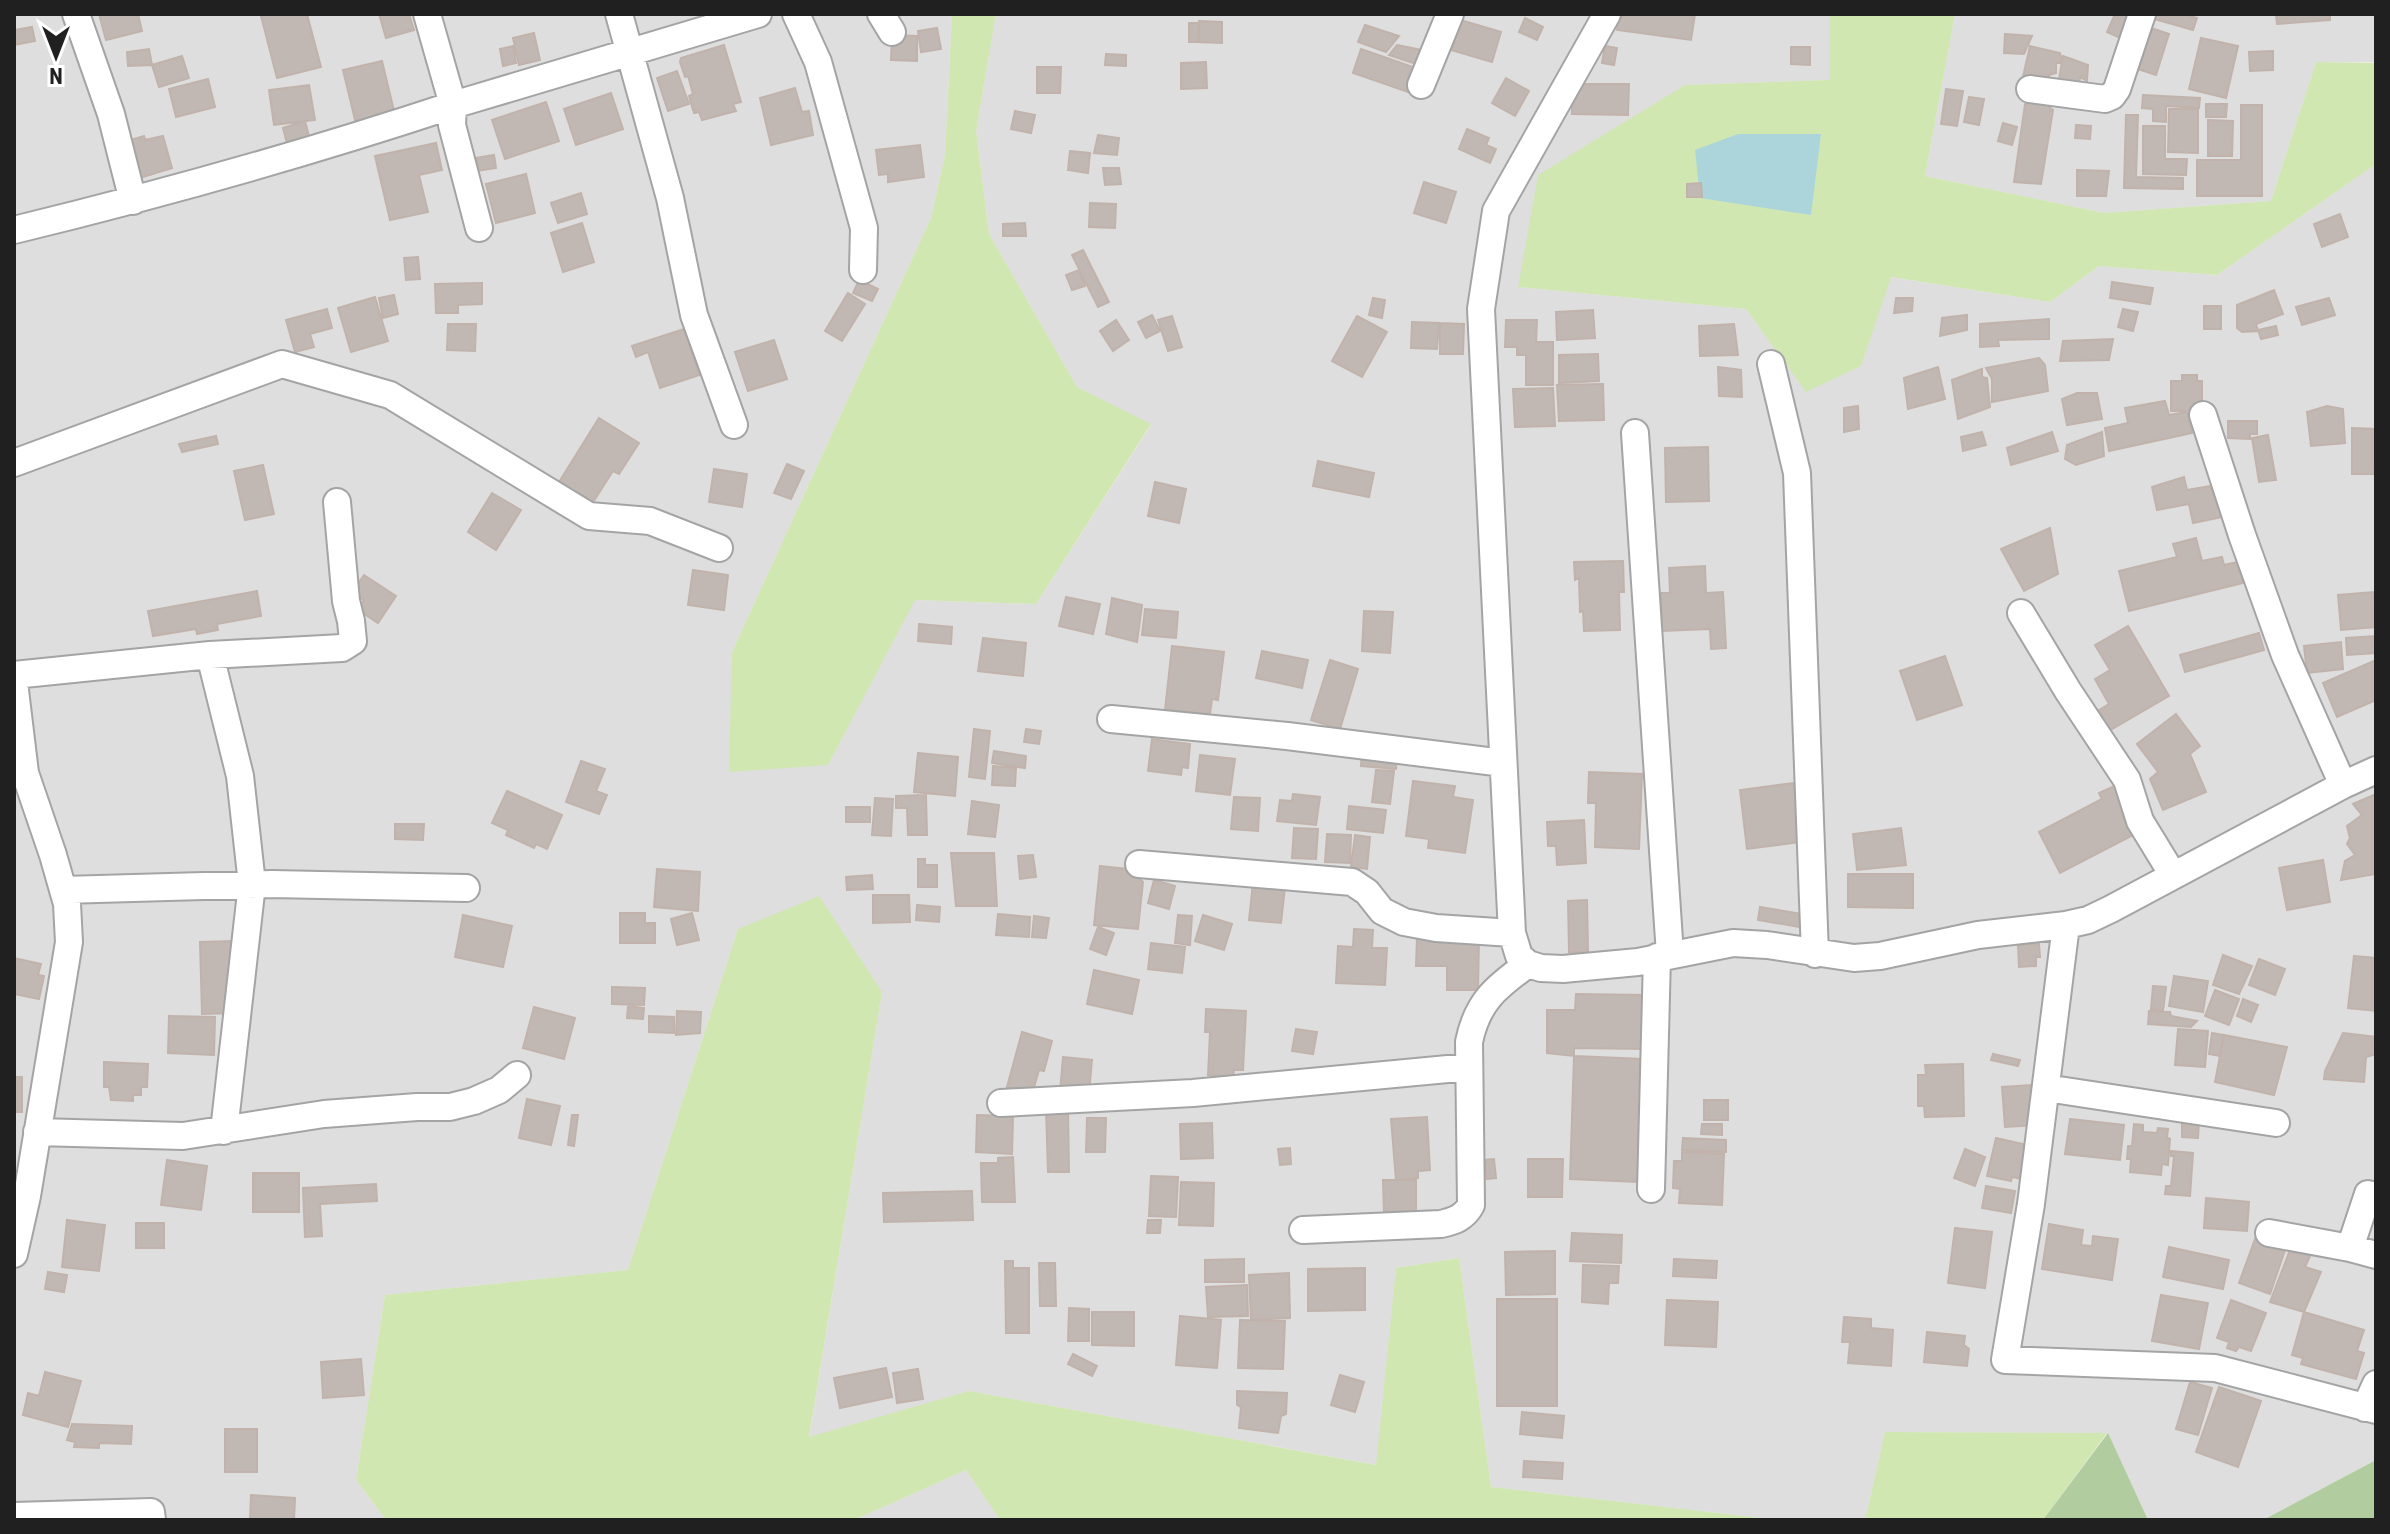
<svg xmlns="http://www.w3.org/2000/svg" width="2390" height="1534" font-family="'Roboto Condensed',sans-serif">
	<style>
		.residential { fill: #dedede }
		.grass { fill: #d0e7b1 }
		.forest { fill: #b1cd9f }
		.water { fill: #abd5db }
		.building { fill: #c1b8b4; stroke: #c1b3ab; stroke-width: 2 }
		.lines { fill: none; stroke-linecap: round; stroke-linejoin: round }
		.minor-casing { stroke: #a4a4a4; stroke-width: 30 }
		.minor { stroke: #fff; stroke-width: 26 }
	</style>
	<rect width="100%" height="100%" fill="#f0ede8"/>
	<path class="residential" d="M14 14H952L945 155 931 218 732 652 828 765 914 600 1036 604 1151 425 1077 387 989 234 976 131 996 14H1829V80L1685 85 1518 287 1746 309 1806 391 1861 366 1890 277 2050 302 2099 266 2217 275 2376 164V1460L2263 1520H2148L2107 1433 1885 1432 1865 1520H1778L1491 1487 1459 1258 1396 1268 1377 1465 969 1391 809 1438 882 992 738 929 628 1270 385 1295 356 1480 386 1520H14Z
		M1955 14H2376V62H2316L2271 201 2104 213 1925 176Z
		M966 1470 1000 1520H854Z"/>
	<path class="grass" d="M952 14H996L976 131 989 234 1077 387 1151 424 1036 604 915 600 828 765 729 772 732 652 931 218 945 155Z
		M1829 14H1955L1925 176 2104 213 2271 201 2316 62 2376 63V164L2217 275 2099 266 2050 302 1891 277 1861 366 1806 392 1746 309 1518 287 1538 175 1685 85 1829 80Z
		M819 896 882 992 809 1437 969 1391 1376 1465 1396 1268 1459 1258 1491 1487 1778 1520H1000L966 1470 854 1520H386L356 1480 385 1295 628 1270 738 929Z
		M1885 1432 2107 1433 2043 1520H1865Z"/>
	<path class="forest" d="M2108 1433 2148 1520H2043Z
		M2376 1460V1520H2263Z"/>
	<path class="water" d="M1738 134H1821L1811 215 1700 198 1695 150Z"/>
	<path class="building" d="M99 14H138L142 31 106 40Z
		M268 14H307L321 67 277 78 261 16Z
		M379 14H409L414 30 386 38Z
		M1619 14H1695L1691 40 1617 30Z
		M2115 14H2130L2120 38 2107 32Z
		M2152 14H2183L2197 18 2193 30 2151 18Z
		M2276 14H2330V20L2277 24Z
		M1525 18 1543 27 1537 40 1519 32Z
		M1457 19 1501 32 1492 62 1448 49Z
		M1199 21 1222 22V43L1198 42Z
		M1189 23H1199V42H1189Z
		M1365 25 1399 36 1386 52 1358 42Z
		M32 27 35 41 14 45V30Z
		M937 28 941 49 921 52 918 31Z
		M2151 28 2169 34 2156 75 2138 69Z
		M534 33 540 60 519 65 513 38Z
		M2005 34 2032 36 2024 54 2004 53Z
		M892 35 917 36V61L891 60Z
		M2201 38 2238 46 2226 98 2189 89Z
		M724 45 741 102 733 104 736 111 702 120 699 112 694 113 689 96 693 94 688 76 685 77 680 62 681 58Z
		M1397 45 1422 50 1416 64 1389 55Z
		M513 46 516 63 503 66 500 49Z
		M1605 46 1617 48 1614 65 1602 63Z
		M2030 46 2060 53 2062 62 2056 63V73L2049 75 2048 87 2022 81Z
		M1791 47H1810V65L1791 64Z
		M149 49 152 65 128 66 127 52Z
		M1361 49 1416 68 1408 92 1353 73Z
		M2273 51V70L2250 71 2249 52Z
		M1106 54 1126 55V66L1105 65Z
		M182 56 189 78 159 87 152 65Z
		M2063 56 2088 65 2087 81 2080 77 2078 92 2058 85Z
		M382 61 395 115 356 124 343 70Z
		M1206 62 1207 88 1181 89V63Z
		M1037 67H1061L1060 93H1037Z
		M677 71 689 104 668 111 657 78Z
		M1506 78 1529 91 1515 116 1492 103Z
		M208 79 215 107 176 117 169 89Z
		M1572 84H1629L1628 115 1572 114Z
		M309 85 315 120 274 125 269 90Z
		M795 88 802 112 809 111 813 135 771 145 760 98Z
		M1946 89 1963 91 1957 126 1941 124Z
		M611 93 623 129 576 145 564 109Z
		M2143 95 2200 98 2199 108 2166 106V122L2153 121V109L2142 108Z
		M1969 97 1984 99 1979 125 1964 122Z
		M2041 101 2053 110 2041 184 2014 182 2025 104Z
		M546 102 559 141 505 159 492 120Z
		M2206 104H2227L2226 117H2206Z
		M2241 105H2262V196H2197V160H2241Z
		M2169 109H2198V153L2168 152Z
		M1015 111 1035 115 1031 133 1011 129Z
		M2126 115H2138L2136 177 2183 178V189L2124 188Z
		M2208 120 2233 121 2232 156H2208Z
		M305 121 310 140 288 147 283 128Z
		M2003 123 2017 127 2012 145 1998 141Z
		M2076 125 2091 126 2090 139 2075 138Z
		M2143 126H2165V159H2187L2186 175 2143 174Z
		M1467 129 1489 138 1486 145 1496 149 1490 163 1459 149Z
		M1098 135 1119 138 1117 155 1094 153Z
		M144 136 145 140 163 136 172 168 130 181 121 147 132 144 131 140Z
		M436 143 442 170 419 175 428 212 390 220 375 156Z
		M920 145 924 177 888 182V174L879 175 876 150Z
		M1070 151 1090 153 1088 173 1068 170Z
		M494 155 496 168 476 171 475 158Z
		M1103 168H1119L1121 184 1105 185Z
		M2077 170 2109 171 2106 196H2077Z
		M526 174 535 213 496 223 486 184Z
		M1424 182 1456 192 1446 223 1414 213Z
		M1701 183 1702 197H1687V184Z
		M581 193 587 214 558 223 551 203Z
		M1090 203 1116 204 1115 228 1089 227Z
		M2340 214 2348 237 2322 247 2314 224Z
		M582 223 594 262 563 272 551 233Z
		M1025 223 1026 236H1003V224Z
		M1083 250 1109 302 1098 307 1072 255Z
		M418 257 420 279 406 280 404 258Z
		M1079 270 1085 286 1072 290 1066 275Z
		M859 280 878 289 872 301 853 293Z
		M2112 282 2153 288 2150 304 2110 298Z
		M482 283V304L458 305V313H436L435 284Z
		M2274 290 2283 314 2256 324 2258 331 2242 332 2237 328V305Z
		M848 293 865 304 842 341 825 331Z
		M394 295 398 314 383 318 379 298Z
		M375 297 388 341 351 352 338 308Z
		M1373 298 1385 300 1382 318 1369 315Z
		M1896 298H1913L1912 311 1894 313Z
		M2329 298 2335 315 2302 325 2296 307Z
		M2204 306H2221V329H2204Z
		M327 309 332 328 310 334 314 347 295 352 286 320Z
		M2123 309 2138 312 2133 331 2118 327Z
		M1593 310 1595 338 1557 340 1556 312Z
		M1152 315 1160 331 1146 338 1138 322Z
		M1967 315V330L1940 336 1942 318Z
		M1172 316 1182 347 1168 351 1158 320Z
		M1357 316 1387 332 1362 377 1332 361Z
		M2049 319V339L1998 340 1999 346 1980 347V324Z
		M1116 320 1129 340 1113 351 1100 331Z
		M1506 320H1537L1536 342H1553V385H1526V355H1517V347H1505Z
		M1412 322 1439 323 1437 349 1411 348Z
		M1440 323 1464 324 1463 354H1440Z
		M448 324H476L475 351 447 350Z
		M1734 324 1738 355 1700 356 1699 326Z
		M2276 326 2278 335 2261 339 2258 330Z
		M684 329 699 375 660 388 648 352 636 357 632 346Z
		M2113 339 2109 360 2060 361 2063 341Z
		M774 340 787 379 748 391 735 352Z
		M1598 354 1599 381 1559 383V355Z
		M2039 358 2045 365 2048 391 1992 402V379L1986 368Z
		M1718 367 1741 370 1742 397 1719 396Z
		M1938 367 1945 399 1908 409 1904 378Z
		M1982 369V377L1987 378 1990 407 1958 419 1952 380Z
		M2182 375H2197V381H2202V410L2171 411V381H2182Z
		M1603 384 1604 420 1559 421 1557 385Z
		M1553 388 1555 426 1515 427 1513 389Z
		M2077 393H2097L2102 419 2067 425 2062 399Z
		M2165 401 2169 415 2187 412 2192 433 2109 451 2105 428 2128 423 2125 408Z
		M1858 406 1859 429 1844 432V408Z
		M2327 406 2343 409 2345 443 2311 446 2307 412Z
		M599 418 639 443 619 474 613 471 590 507 556 487Z
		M2228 421H2257V434H2250V439L2228 438Z
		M2352 428 2376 429V470H2374V474H2352Z
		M1982 432 1986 445 1963 451 1961 437Z
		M2052 432 2058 451 2011 465 2007 448Z
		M2102 432 2104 456 2076 465 2065 459 2067 445Z
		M2268 435 2276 480 2259 482 2252 438Z
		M216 436 218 444 182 452 179 444Z
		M1708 447 1709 501 1666 502 1665 448Z
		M1318 461 1374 473 1369 497 1313 486Z
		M787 464 804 471 791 499 774 493Z
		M263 465 274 514 245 520 234 471Z
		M714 469 747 474 742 507 709 502Z
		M2184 477 2187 490 2211 486 2213 495 2223 494 2227 516 2193 523 2189 504 2157 510 2152 487Z
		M1155 482 1186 489 1179 523 1148 516Z
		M492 493 521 510 496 550 468 532Z
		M2050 528 2058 574 2024 591 2001 549Z
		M2196 538 2202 561 2222 557 2224 565 2238 562 2243 583 2129 611 2119 571 2177 557 2173 544Z
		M1623 561 1624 592H1619L1620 630 1584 631 1583 611 1580 612 1579 578 1575 580 1574 562Z
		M1705 566 1706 593 1723 592 1726 648 1711 649 1710 629 1662 631 1661 593H1670L1669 568Z
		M693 570 728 575 724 610 688 605Z
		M364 575 396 596 378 623 357 609 364 600 352 592Z
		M257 591 261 616 217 624 218 630 197 634 196 629 153 636 148 611Z
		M2374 592 2376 627 2341 630 2338 595Z
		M1066 597 1100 604 1093 634 1059 626Z
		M1112 598 1142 605 1137 642 1106 634Z
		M1145 609 1178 612 1176 638 1142 635Z
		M1364 611 1393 612 1390 653 1362 651Z
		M919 624 952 627 951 644 918 641Z
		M2128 626 2169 696 2100 736 2089 716 2109 704 2095 679 2110 670 2095 645Z
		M2259 633 2264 650 2185 672 2180 655Z
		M2376 636V653L2347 655 2346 638Z
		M983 638 1026 643 1023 676 978 671Z
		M2341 642 2343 669 2307 673 2304 646Z
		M1172 646 1224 652 1218 700 1212 699 1210 714 1165 710Z
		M1262 651 1308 660 1302 688 1256 678Z
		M1945 656 1962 705 1917 720 1900 671Z
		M1330 660 1358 669 1340 729 1311 720Z
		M2376 660V700L2337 717 2323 683Z
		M2176 714 2200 746 2190 754 2206 792 2163 810 2150 779 2158 772 2137 744Z
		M974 729 990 731 985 779 969 777Z
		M1026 729 1041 731 1039 744 1024 742Z
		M1152 739 1190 744 1188 768 1182 767 1181 775 1148 771Z
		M1362 750 1397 753 1396 769 1361 766Z
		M994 751 1026 756 1025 768 992 763Z
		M918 753 958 757 955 796 914 792Z
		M1200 755 1235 759 1230 795 1196 791Z
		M581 761 605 769 596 791 607 795 599 814 566 802Z
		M993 766 1016 768 1015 786 992 785Z
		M1376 770 1394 771 1390 804 1372 802Z
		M1589 772 1642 774 1639 849 1595 847 1596 803H1588Z
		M1413 781 1455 786 1453 797 1473 800 1465 853 1428 848 1429 839 1406 836Z
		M1793 783 1801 842 1747 849 1740 790Z
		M2121 783 2134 808 2122 815 2133 835 2060 873 2039 832 2102 799 2099 793Z
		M507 791 562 815 547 849 536 844 534 848 506 835 508 830 492 823Z
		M1293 794 1320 797 1316 825 1277 821 1280 800 1292 801Z
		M2376 794V874L2341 880 2345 861 2355 855 2347 844 2350 838 2347 826 2362 815 2353 804Z
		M926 795 927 835H908L907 808H896V796Z
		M1234 797 1260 798 1258 831 1231 829Z
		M875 798 893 799 891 836 872 835Z
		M972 801 999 805 995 837 968 834Z
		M1349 806 1386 810 1383 833 1347 829Z
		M846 807H870V822H846Z
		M1584 820 1586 863 1557 865 1556 846H1548L1547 822Z
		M395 824H424L423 840 395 839Z
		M1294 828 1318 829 1316 859 1292 858Z
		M1901 828 1906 865 1857 870 1853 834Z
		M1327 834 1351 835 1350 863 1325 862Z
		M1355 835 1370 837 1367 869 1351 867Z
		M951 853H994L997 906H956Z
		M1033 855 1036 877 1020 879 1018 856Z
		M918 859H925V865H937V887H918Z
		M2323 860 2330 902 2287 910 2279 868Z
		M1100 866 1128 869 1143 882 1138 929 1094 925Z
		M657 869 700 872 698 911 654 907Z
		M1848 874H1913V908L1848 907Z
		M872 875 873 889 847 890 846 877Z
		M1154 880 1175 886 1169 909 1148 903Z
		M1253 883 1285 887 1281 923 1249 920Z
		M873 895H909L910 922 873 923Z
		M1587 900 1588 952H1569L1568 901Z
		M917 905 940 907 939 922 916 920Z
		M1760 907 1802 914 1800 927 1758 920Z
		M620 913H645V923H655V943H620Z
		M692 913 699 940 677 945 671 919Z
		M998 914 1030 917 1029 937 996 935Z
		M463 915 512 926 503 967 455 957Z
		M1178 915 1192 916 1190 945 1175 943Z
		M1203 915 1232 924 1224 950 1195 941Z
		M1034 916 1049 918 1046 938 1032 937Z
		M1098 927 1114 933 1106 955 1090 949Z
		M1354 929 1373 930 1372 948H1387L1385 985 1336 983 1338 946 1353 947Z
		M1417 937 1479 938 1478 990H1447V966H1416Z
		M234 941 236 1013 202 1014 200 942Z
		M1151 943 1185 947 1182 973 1148 969Z
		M2039 944 2040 957H2036V966L2019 967 2018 945Z
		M2223 955 2252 966 2239 994 2213 985Z
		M2354 956 2376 958V1011L2348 1008Z
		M14 958 41 964 38 975 44 976 39 999 14 994Z
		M2259 959 2285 969 2275 995 2249 985Z
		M1094 970 1139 980 1132 1014 1087 1004Z
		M2174 976 2208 981 2203 1012 2169 1006Z
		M2153 986 2166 987 2163 1011 2151 1009Z
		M612 987 645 988 644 1005 612 1004Z
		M2215 990 2239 999 2229 1025 2205 1016Z
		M1576 994 1645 995V1049L1574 1048V1056L1547 1053V1010H1575Z
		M2243 999 2258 1005 2251 1022 2237 1016Z
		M628 1006 644 1008 643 1019 627 1018Z
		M534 1007 575 1018 564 1059 523 1048Z
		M1206 1009 1246 1011 1243 1070H1234L1233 1077 1208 1075 1210 1032H1205Z
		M677 1011 701 1012 700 1033 676 1035Z
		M2149 1011 2170 1012 2171 1016 2197 1021 2191 1027 2148 1024Z
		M169 1016 215 1017 214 1055 168 1053Z
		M649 1016 674 1017V1033L649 1032Z
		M1296 1029 1317 1032 1313 1054 1292 1051Z
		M2178 1029 2208 1031 2205 1067 2175 1065Z
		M1022 1032 1052 1041 1044 1071 1039 1070 1032 1094 1007 1087Z
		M2212 1033 2224 1035 2220 1056 2209 1054Z
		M2343 1033 2376 1037V1054L2366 1057 2364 1082 2324 1079 2325 1071Z
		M2224 1035 2287 1047 2274 1095 2215 1082Z
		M1993 1054 2020 1060 2018 1066 1991 1060Z
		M1574 1056 1643 1059 1638 1182 1570 1179Z
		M1063 1057 1092 1060 1089 1094 1060 1092Z
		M104 1062 148 1064 147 1087H141V1095H133V1101L111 1100 109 1087H104Z
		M1963 1064 1964 1116 1925 1117 1924 1106H1918V1075H1926L1925 1065Z
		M14 1077H22V1112H14Z
		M2032 1085 2036 1125 2005 1127 2002 1087Z
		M527 1099 560 1106 551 1145 519 1138Z
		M1704 1100H1728V1120H1704Z
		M1046 1109 1068 1110 1069 1172H1048Z
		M572 1115H578L574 1146 568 1145Z
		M977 1115 1013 1116 1012 1154 976 1152Z
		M1427 1117 1430 1170 1418 1171V1178L1396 1180 1391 1119Z
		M1087 1118H1106L1105 1152H1086Z
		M2070 1119 2124 1125 2120 1160 2065 1154Z
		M2182 1119 2199 1120 2198 1138 2182 1137Z
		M1212 1123 1213 1158 1181 1159 1180 1124Z
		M1702 1124H1722V1135L1701 1134Z
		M2134 1124 2143 1125V1132L2157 1133 2158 1128 2168 1129 2167 1137 2170 1139 2168 1165 2162 1164 2161 1175 2130 1172 2131 1159H2127L2128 1146H2132Z
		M1683 1138 1726 1140V1152L1682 1150Z
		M1996 1138 2036 1147 2022 1179 2012 1177 2011 1181 1987 1176Z
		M1290 1148 1291 1164 1280 1165 1278 1149Z
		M1965 1149 1985 1157 1975 1186 1954 1178Z
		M2171 1151 2193 1153 2190 1196 2165 1194 2166 1186H2171L2174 1156H2171Z
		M1682 1152 1724 1154 1722 1205 1679 1203 1680 1189 1673 1188 1674 1161H1682Z
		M1013 1157 1015 1202H982L981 1163H998V1158Z
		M1494 1159 1496 1178 1487 1179 1484 1160Z
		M1528 1159H1563L1562 1197H1528Z
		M167 1160 207 1166 201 1210 161 1205Z
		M253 1173H299V1212H253Z
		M1151 1176 1178 1177 1176 1217 1149 1216Z
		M1383 1180H1416V1211L1384 1212Z
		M1181 1182 1214 1183 1213 1226 1179 1225Z
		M376 1184 377 1201 320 1204 322 1236 305 1237 303 1188Z
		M1986 1186 2015 1191 2011 1213 1982 1208Z
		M972 1191 973 1220 884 1222 883 1193Z
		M2206 1198 2249 1202 2247 1231 2204 1228Z
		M67 1220 105 1225 99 1271 62 1267Z
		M1148 1220H1161L1160 1233H1147Z
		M136 1223H164V1248H136Z
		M2049 1224 2083 1230 2081 1245 2092 1246 2093 1236 2118 1239 2112 1280 2042 1269Z
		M1955 1228 1992 1232 1985 1288 1948 1283Z
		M1572 1233 1622 1235 1621 1263 1570 1261Z
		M2255 1239 2285 1250 2270 1294 2239 1283Z
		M2169 1247 2229 1260 2223 1289 2163 1277Z
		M2290 1250 2310 1256 2305 1267 2321 1272 2304 1312 2270 1302Z
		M1555 1251V1294L1506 1295 1505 1252Z
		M1244 1259V1282H1205V1260Z
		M1674 1259 1717 1261 1716 1278 1673 1276Z
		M1005 1261H1013V1268H1029V1333H1006Z
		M1039 1263H1055L1056 1306H1040Z
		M1583 1265 1619 1266 1618 1283H1609L1608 1304 1582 1302Z
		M1365 1268V1310L1308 1311V1269Z
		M48 1272 67 1275 64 1292 45 1289Z
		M1289 1273 1290 1318 1251 1320 1249 1275Z
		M1247 1285 1248 1316 1208 1317 1206 1287Z
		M2161 1295 2208 1303 2199 1349 2152 1341Z
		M1497 1299H1557V1406H1497Z
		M1667 1300 1718 1302 1716 1347 1665 1345Z
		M2231 1300 2266 1313 2251 1351 2239 1347 2236 1351 2227 1348 2229 1342 2217 1338Z
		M1069 1308 1089 1309V1341H1068Z
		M1092 1312H1134V1346L1092 1345Z
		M2304 1312 2364 1330 2357 1351 2364 1353 2356 1379 2301 1364 2303 1358 2292 1355Z
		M1180 1316 1221 1320 1217 1368 1176 1365Z
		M1844 1317 1871 1319V1328L1893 1330 1891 1366 1848 1363 1850 1342H1842Z
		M1240 1320 1285 1321 1283 1369 1238 1368Z
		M1927 1332 1965 1336 1964 1345 1969 1349 1967 1366 1924 1362Z
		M1073 1354 1097 1366 1092 1376 1068 1364Z
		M361 1359 364 1395 323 1398 321 1362Z
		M886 1368 892 1397 840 1408 834 1378Z
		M918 1369 923 1399 897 1403 893 1373Z
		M45 1372 81 1381 68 1427 23 1415 28 1393 39 1396Z
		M1340 1375 1364 1382 1355 1412 1331 1405Z
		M2190 1382 2212 1388 2198 1435 2176 1429Z
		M2219 1387 2261 1401 2238 1467 2196 1452Z
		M1237 1391 1287 1393 1286 1414 1281 1416 1278 1433 1239 1428 1241 1407 1237 1405Z
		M1522 1412 1564 1416 1562 1438 1520 1434Z
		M72 1424 132 1426 131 1444 99 1443V1448L74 1447 75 1442 67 1440Z
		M225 1429H257V1472H225Z
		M1524 1461 1563 1463 1562 1479 1523 1477Z
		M251 1495 295 1498 294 1520H250Z"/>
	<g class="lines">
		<g class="minor-casing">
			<path id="minor" d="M76 14 111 114 133 201
				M427 14 453 105 758 14
				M619 14 670 198 694 315 734 425
				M796 14 818 62 864 228 863 270
				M881 14 892 32
				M1607 14 1496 211 1481 309 1512 933 1519 956 1528 964 1541 968 1563 969 1638 962 1733 943 1767 945 1854 958 1880 956 1978 935 2066 925 2088 920 2111 909 2343 785 2376 770
				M1421 85 1450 14
				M2030 89 2105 99 2112 96 2117 89 2142 14
				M14 230C162 194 308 153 453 105L452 125 479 228
				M1771 364 1797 473 1815 954
				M2203 415 2242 535 2285 655 2343 785
				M1635 433 1670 955
				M14 463 282 364 390 395 589 516 650 521 719 548
				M2021 613 2068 691 2127 780 2140 821 2173 875
				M210 655 240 776 252 884 224 1131
				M14 675 210 655 342 648 353 641 351 621 346 601 337 502
				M14 682 25 773 53 855 67 904 69 942 27 1196 14 1254
				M1111 719 1287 736 1503 763
				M1139 864 1352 882 1367 892 1382 911 1404 922 1436 928 1512 933
				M63 890 272 884 466 888
				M2066 925 2031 1204 2005 1360 2215 1368 2376 1410
				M2046 1088 2276 1123
				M1001 1103 1193 1093 1469 1067
				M37 1132 183 1136 324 1114 417 1107H450L474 1101 499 1090 517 1075
				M1651 1189 1657 957
				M2376 1196 2368 1194 2350 1248 2376 1255
				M1303 1230 1441 1224C1454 1221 1464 1218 1471 1205L1469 1042C1477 1002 1496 987 1528 964
				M2269 1233 2350 1248
				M2365 1408 2376 1384
				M14 1516 151 1512 152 1520"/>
		</g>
		<use href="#minor" class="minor"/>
	</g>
	<rect width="2390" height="1534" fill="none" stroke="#202020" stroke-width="32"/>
	<g transform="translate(56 56) rotate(180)" stroke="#ffffff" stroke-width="6" paint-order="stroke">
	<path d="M0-6L14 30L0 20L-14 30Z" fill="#202020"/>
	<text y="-12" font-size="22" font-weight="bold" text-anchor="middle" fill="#202020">N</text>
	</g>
</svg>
